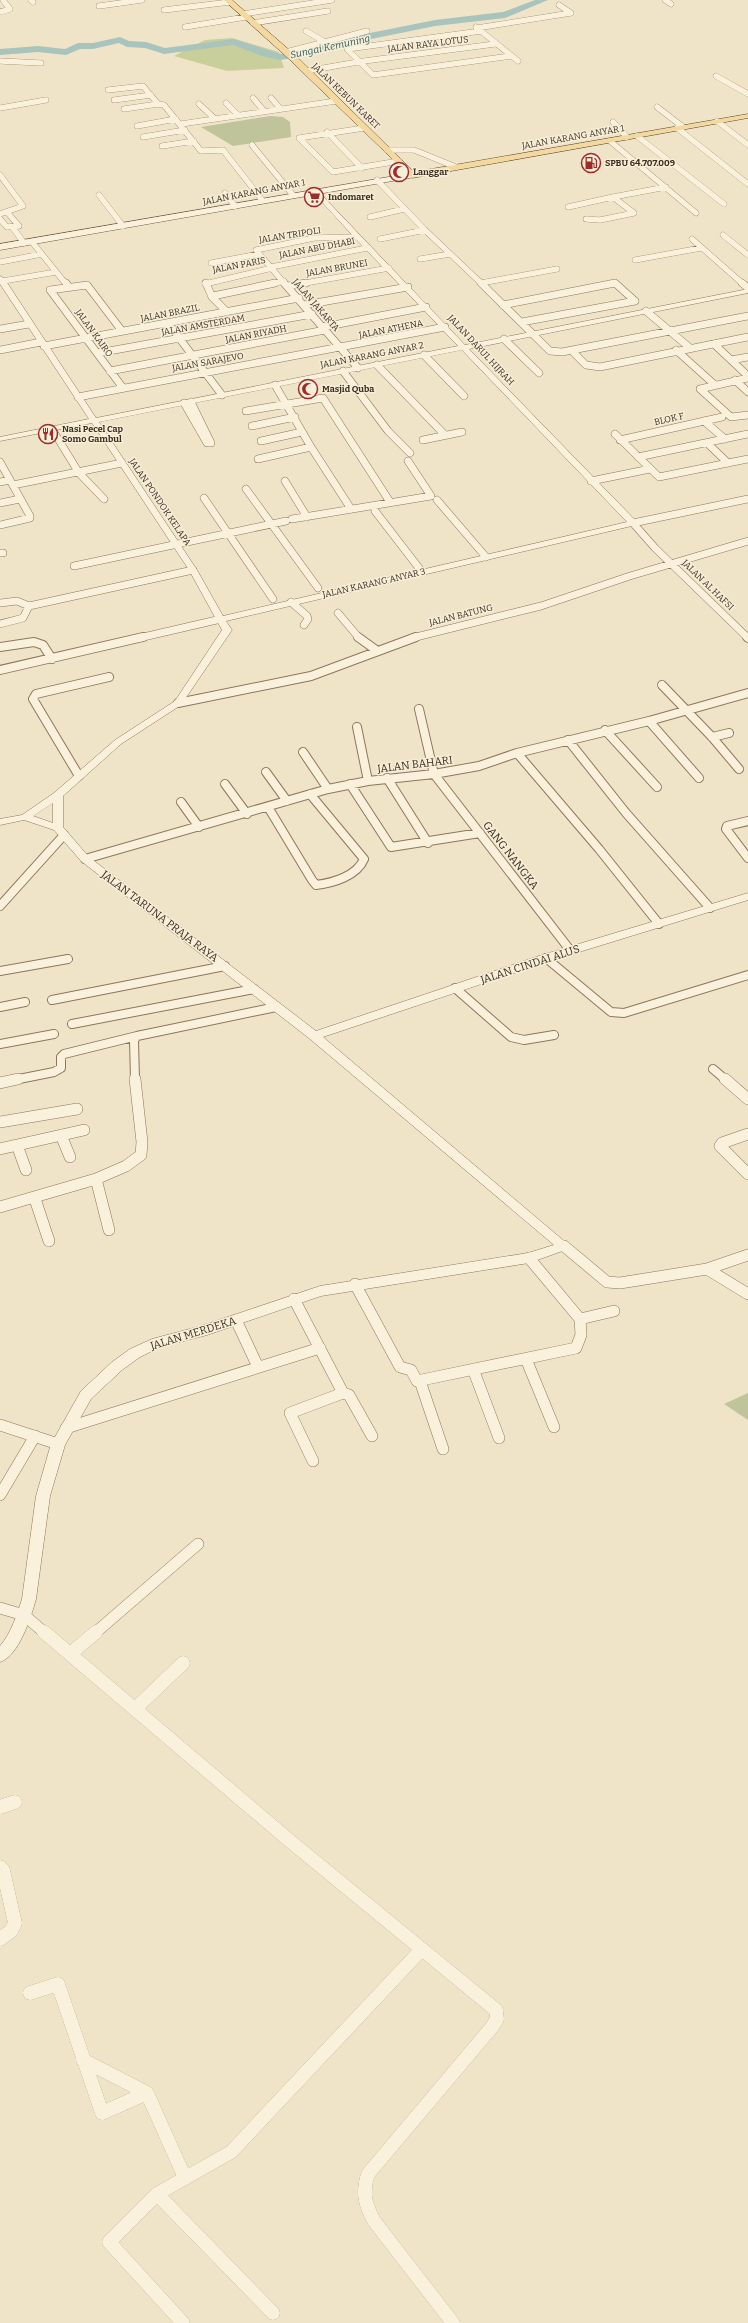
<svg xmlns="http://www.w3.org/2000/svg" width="748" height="2323" font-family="Bitter,serif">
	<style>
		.green { fill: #c9cf9b }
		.cemetery { fill: #bfc49a }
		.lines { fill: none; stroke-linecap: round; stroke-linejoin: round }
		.river { fill: #a9c4bc; fill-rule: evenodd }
		.minor-far4-casing { stroke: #8d765c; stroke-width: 6 }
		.minor-far3-casing { stroke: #8d765c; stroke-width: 8 }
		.minor-far2-casing { stroke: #8d765c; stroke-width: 10 }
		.minor-far1-casing { stroke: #8d765c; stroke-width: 12 }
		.minor-casing { stroke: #8d765c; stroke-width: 14 }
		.tertiary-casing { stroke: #8d765c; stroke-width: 1 }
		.secondary-casing { stroke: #6f573f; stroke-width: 1 }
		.primary-casing { stroke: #5b4430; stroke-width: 1 }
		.minor-far4 { stroke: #faf1dc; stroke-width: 5.5 }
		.minor-far3 { stroke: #faf1dc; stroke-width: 7 }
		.minor-far2 { stroke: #faf1dc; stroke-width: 8 }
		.minor-far1 { stroke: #faf1dc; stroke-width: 11 }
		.minor { stroke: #faf1dc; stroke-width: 14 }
		.tertiary { fill: #faf1dc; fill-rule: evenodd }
		.secondary { fill: #faf1dc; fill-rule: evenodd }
		.primary { fill: #f3d9a0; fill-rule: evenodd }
		.labels { text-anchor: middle; stroke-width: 3; stroke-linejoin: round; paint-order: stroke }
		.far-street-label { font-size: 9px; fill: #3d2e20; stroke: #f7eed8 }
		.far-poi-label { font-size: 9px; font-weight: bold; fill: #3d2e20; stroke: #f7eed8; text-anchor: start }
		.far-water-label { font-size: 10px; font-style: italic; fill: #2f5d5a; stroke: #f7eed8 }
		.street-label { font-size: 11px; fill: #3d2e20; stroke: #f7eed8 }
	</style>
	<rect width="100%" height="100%" fill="#f0e4c8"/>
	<path class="green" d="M232 38 279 52 284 68 227 71 174 56 205 40Z"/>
	<path class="cemetery" d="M270 116 283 117 290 122 291 137 233 146 201 127Z
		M748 1393V1420L724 1404Z"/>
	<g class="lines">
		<path class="river" d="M535 0H548L505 18 435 26 342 45 300 57 280 60 262 56 233 45 164 54 145 48 127 47 119 43 93 49H80L66 55 38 52 0 55V49L38 46 65 49 78 43H93L120 37 129 41 146 42 165 48 234 39 280 54 296 52 340 39 435 20 503 12Z"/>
		<g class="minor-far4-casing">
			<path id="minor-far4" d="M31 0 33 2
				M665 0 671 4
				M99 6 142 0
				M164 10 230 2
				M0 12 10 9 3 0
				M243 14 332 0
				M253 23 328 11
				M185 27 246 17
				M476 27 518 61
				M477 28 571 13 559 5
				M481 31 347 49 373 75 511 56
				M325 42 367 31
				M286 52 325 42 306 31
				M0 61 41 63
				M306 71 364 61 495 44
				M716 76 748 94
				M108 90 143 86 158 104 164 105 201 151 223 150 262 200
				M253 98 264 111
				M271 98 280 108
				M114 100 151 95
				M226 103 238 115
				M199 104 214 118
				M657 107 683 127
				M0 108 46 100
				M124 109 158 104
				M717 121 748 145
				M613 122 627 137
				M181 124 336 101
				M137 126 176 119
				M364 128 299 138 333 172 399 161
				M677 128 748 184
				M327 132 362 168
				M637 136 724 204
				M143 137 185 130
				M610 141 696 213
				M252 145 293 195
				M162 146 194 141
				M387 150H414L456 167
				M0 175 23 206 0 214
				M377 180 425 230 482 284
				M225 193 235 206
				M99 195 123 226
				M568 207 613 197
				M370 217 404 209
				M0 219 7 227 19 226 7 212
				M586 219 600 220 634 213 613 197 666 187
				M13 228 24 243
				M723 235 748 255
				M380 239 425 230
				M692 239 743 284
				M32 242 66 284
				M420 259 450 254
				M635 260 701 248
				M0 262 42 254
				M211 263 259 254
				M271 267 367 248
				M3 281 56 272
				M481 283 557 269
				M205 284 272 268
				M270 284 284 281
				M285 284 256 250 314 238 357 237
				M300 284 389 268
				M611 284H616"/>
		</g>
		<g class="minor-far3-casing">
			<path id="minor-far3" d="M66 283 69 287
				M206 283 212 297 227 312
				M284 283 358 368
				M481 283 550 351 562 352 748 316
				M742 283 748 288
				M288 286 306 283
				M213 296 275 283
				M304 305 408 287
				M503 305 615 283 635 301
				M646 311 690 348
				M522 322 635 301
				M168 323 222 395
				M323 327 426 307
				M0 329 29 324
				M122 331 87 285 50 290 123 388
				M504 339 539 373
				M714 344 748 376
				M44 346 299 298
				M0 350 41 342
				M676 350 715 385
				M572 351 586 365 600 367 748 337
				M98 353 312 314
				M424 355 464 396
				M731 360 748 357
				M377 365 445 435
				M110 371 325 330
				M343 371 388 431 410 453
				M748 378 700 389 731 417 748 415
				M735 380 748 392
				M275 385 311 447 351 509
				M78 397 445 327
				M184 403 207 443H211L191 402
				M246 411 323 398 390 502
				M704 421 725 439
				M252 426 295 417
				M52 429 79 473 104 499
				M615 434 659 477 748 459
				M423 440 462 432
				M620 440 722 417
				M261 441 302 432
				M707 443 728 463
				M638 457 748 434
				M258 459 311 447
				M0 462 30 516V518L0 525
				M285 481 307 517
				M591 481 650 469
				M0 482 10 480
				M13 485 122 463
				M246 489 318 588
				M204 498 273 599
				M437 500 486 557
				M0 503 20 499
				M375 511 422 572
				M292 519 431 496 408 461
				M0 553H3
				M74 566 286 521
				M291 602 307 616 308 619 304 625
				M0 603 17 601 29 606 193 570
				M338 613 359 638
				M0 624 23 618 29 606
				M139 638 221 619
				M412 638 541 606 630 576 748 541
				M748 638 655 548 633 523 748 499"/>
		</g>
		<g class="minor-far2-casing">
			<path id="minor-far2" d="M358 637 376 650
				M747 637 748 638
				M0 647 34 642 43 645 52 659
				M0 670 143 637
				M662 685 712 737 739 769
				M178 703 311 676 416 637
				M419 709 434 774 570 950
				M649 721 699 778
				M357 727 368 781
				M605 730 657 787
				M712 737 729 733
				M568 740 626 813 710 908
				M303 752 328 789
				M517 753 599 849 659 924
				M266 772 287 801
				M79 776 33 699 36 694 109 677
				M387 778 428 843
				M225 784 247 814
				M350 784 391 847 480 833
				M181 802 199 827
				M268 807 312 880 316 885C333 883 357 876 364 859L310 794
				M748 821 727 826 726 829 748 858
				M85 859 328 789 368 781 434 774 479 766 517 753 649 721 748 693
				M0 906 64 835
				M546 958 611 1012 624 1013 748 975
				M0 971 68 959
				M455 988 511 1037 524 1040 554 1035
				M52 1000 225 966
				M0 1007 25 1002
				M72 1024 254 989
				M0 1044 54 1034
				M713 1069 726 1080
				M14 1080 54 1072 61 1068V1057L64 1054 137 1036
				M135 1080 134 1040 137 1036 276 1007"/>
		</g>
		<g class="minor-far1-casing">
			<path id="minor-far1" d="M725 1079 748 1099
				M0 1083 18 1079
				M0 1122 77 1109
				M748 1134 722 1143 720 1146 748 1174
				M61 1135 70 1157
				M17 1145 26 1170
				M0 1149 84 1130
				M96 1179 126 1166 141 1155 142 1142 135 1079
				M35 1199 49 1241
				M0 1207 96 1179 109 1230
				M564 1246 607 1282 620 1283 707 1269 748 1255
				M529 1258 580 1319 614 1311
				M707 1269 748 1294
				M355 1284 400 1367 411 1370 417 1381 576 1348 581 1335 580 1319
				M294 1299 343 1393 290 1413 313 1461
				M236 1320 258 1367
				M526 1359 554 1427
				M473 1369 499 1438
				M420 1381 443 1449
				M343 1393 349 1395 372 1436
				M0 1425 58 1444
				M66 1428 320 1348
				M0 1495 35 1436
				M0 1608 24 1615 45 1633
				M95 1633 198 1544"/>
		</g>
		<g class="minor-casing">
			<path id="minor" d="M44 1632 290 1841 496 2010 497 2019 492 2027 368 2174C362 2193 365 2204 374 2221L453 2323
				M70 1654 96 1632
				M135 1709 183 1663
				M0 1807 15 1802
				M0 1867 3 1870 15 1923 11 1931 0 1939
				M30 1993 58 1984 102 2113 147 2093 185 2178
				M83 2060 147 2093
				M157 2194 273 2313
				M183 2323 109 2242 157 2194 231 2152 422 1949"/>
		</g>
		<g class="tertiary-casing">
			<path id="tertiary" d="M313 190H317C366 242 416 293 465 345L748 289V293L469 349 636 521V525L226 621 232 630 181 705 121 744 63 796V827L89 857 316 1031 542 955 748 893V900L550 961 323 1037 570 1246 568 1249 529 1263 321 1296 207 1335 160 1347 140 1357 122 1370 91 1399 65 1445 50 1496 36 1599C31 1617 19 1656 0 1662V1646C11 1633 17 1615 22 1599L36 1496 51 1444 81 1391 112 1362 130 1349 152 1339 201 1326 320 1286 528 1253 554 1245 310 1039 81 861 54 830 24 820 0 825V819L22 815 54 793 115 740 175 701 222 630 189 570 92 423 0 441V437L89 419 0 284V276L4 278 96 418 458 346C410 295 360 245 313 192ZM462 350 627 522 223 616 197 570 99 422ZM53 803V823L33 816Z"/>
		</g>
		<g class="secondary-casing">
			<path id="secondary" d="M412 173H415V177L0 250V244Z"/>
		</g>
		<g class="primary-casing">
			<path id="primary" d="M224 0H232L295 55 414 172 748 114V118L412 178 289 59Z"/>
		</g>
		<use href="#minor-far4" class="minor-far4"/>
		<use href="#minor-far3" class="minor-far3"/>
		<use href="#minor-far2" class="minor-far2"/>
		<use href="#minor-far1" class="minor-far1"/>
		<use href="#minor" class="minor"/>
		<use href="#tertiary" class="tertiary"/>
		<use href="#secondary" class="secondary"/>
		<use href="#primary" class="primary"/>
	</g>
	<defs>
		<g id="fuel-ring" transform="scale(1)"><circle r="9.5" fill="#f7eed8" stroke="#9e2a2b" stroke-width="1.5"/><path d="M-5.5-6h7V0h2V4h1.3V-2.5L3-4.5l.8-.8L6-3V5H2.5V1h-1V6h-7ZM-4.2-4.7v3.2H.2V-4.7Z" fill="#9e2a2b"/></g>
		<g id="mosque-ring" transform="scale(1)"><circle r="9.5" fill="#f7eed8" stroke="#9e2a2b" stroke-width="1.5"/><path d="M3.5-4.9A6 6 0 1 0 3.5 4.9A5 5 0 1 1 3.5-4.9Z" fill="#9e2a2b"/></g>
		<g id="supermarket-ring" transform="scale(1)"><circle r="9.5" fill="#f7eed8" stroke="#9e2a2b" stroke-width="1.5"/><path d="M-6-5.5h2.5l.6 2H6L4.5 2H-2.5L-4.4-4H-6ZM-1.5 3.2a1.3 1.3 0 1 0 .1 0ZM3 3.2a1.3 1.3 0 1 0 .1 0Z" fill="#9e2a2b"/></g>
		<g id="restaurant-ring" transform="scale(1)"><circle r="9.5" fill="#f7eed8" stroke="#9e2a2b" stroke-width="1.5"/><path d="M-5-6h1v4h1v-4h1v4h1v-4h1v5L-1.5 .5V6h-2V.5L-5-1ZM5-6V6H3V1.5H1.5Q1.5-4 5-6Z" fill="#9e2a2b"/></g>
	</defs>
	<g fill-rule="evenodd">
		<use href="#fuel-ring" x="591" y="163"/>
		<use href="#mosque-ring" x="399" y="172"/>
		<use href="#supermarket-ring" x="314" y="197"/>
		<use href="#mosque-ring" x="308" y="389"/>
		<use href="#restaurant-ring" x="48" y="434"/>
	</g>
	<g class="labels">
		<g class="far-street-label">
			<text transform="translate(428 44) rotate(-7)" y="3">JALAN RAYA LOTUS</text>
			<text transform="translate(346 96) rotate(44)" y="3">JALAN KEBUN KARET</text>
			<text transform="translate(573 137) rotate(-10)" y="3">JALAN KARANG ANYAR 1</text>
			<text transform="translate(254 192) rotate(-11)" y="3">JALAN KARANG ANYAR 1</text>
			<text transform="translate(290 235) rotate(-9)" y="3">JALAN TRIPOLI</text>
			<text transform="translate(317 248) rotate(-11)" y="3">JALAN ABU DHABI</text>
			<text transform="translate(239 265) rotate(-11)" y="3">JALAN PARIS</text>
			<text transform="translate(337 268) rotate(-10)" y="3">JALAN BRUNEI</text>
			<text transform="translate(316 305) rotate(49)" y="3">JALAN JAKARTA</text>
			<text transform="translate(170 313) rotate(-11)" y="3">JALAN BRAZIL</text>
			<text transform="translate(203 325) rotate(-10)" y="3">JALAN AMSTERDAM</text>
			<text transform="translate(391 329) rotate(-11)" y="3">JALAN ATHENA</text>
			<text transform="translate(94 333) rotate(54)" y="3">JALAN KAIRO</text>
			<text transform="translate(256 334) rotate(-11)" y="3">JALAN RIYADH</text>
			<text transform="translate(481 350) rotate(47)" y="3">JALAN DARUL HIJRAH</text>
			<text transform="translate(372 355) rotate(-11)" y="3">JALAN KARANG ANYAR 2</text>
			<text transform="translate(208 362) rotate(-10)" y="3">JALAN SARAJEVO</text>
			<text transform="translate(669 419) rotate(-13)" y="3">BLOK F</text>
			<text transform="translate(160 502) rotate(56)" y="3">JALAN PONDOK KELAPA</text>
			<text transform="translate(374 583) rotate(-13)" y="3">JALAN KARANG ANYAR 3</text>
			<text transform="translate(708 585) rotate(44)" y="3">JALAN AL HAFSI</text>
			<text transform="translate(461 615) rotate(-14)" y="3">JALAN BATUNG</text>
		</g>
		<g class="far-poi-label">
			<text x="605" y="166">SPBU 64.707.009</text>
			<text x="413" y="175">Langgar</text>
			<text x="328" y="200">Indomaret</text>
			<text x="322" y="392">Masjid Quba</text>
			<text x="62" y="432">Nasi Pecel Cap<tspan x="62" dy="10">Somo Gambul</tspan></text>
		</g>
		<g class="far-water-label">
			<text transform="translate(330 46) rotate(-12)" y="4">Sungai Kemuning</text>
		</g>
		<g class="street-label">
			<text transform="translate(415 764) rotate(-7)" y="4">JALAN BAHARI</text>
			<text transform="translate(511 855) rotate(52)" y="4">GANG NANGKA</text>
			<text transform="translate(160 916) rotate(37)" y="4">JALAN TARUNA PRAJA RAYA</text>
			<text transform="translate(530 964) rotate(-18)" y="4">JALAN CINDAI ALUS</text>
			<text transform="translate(193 1333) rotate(-17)" y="4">JALAN MERDEKA</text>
		</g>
	</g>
</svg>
